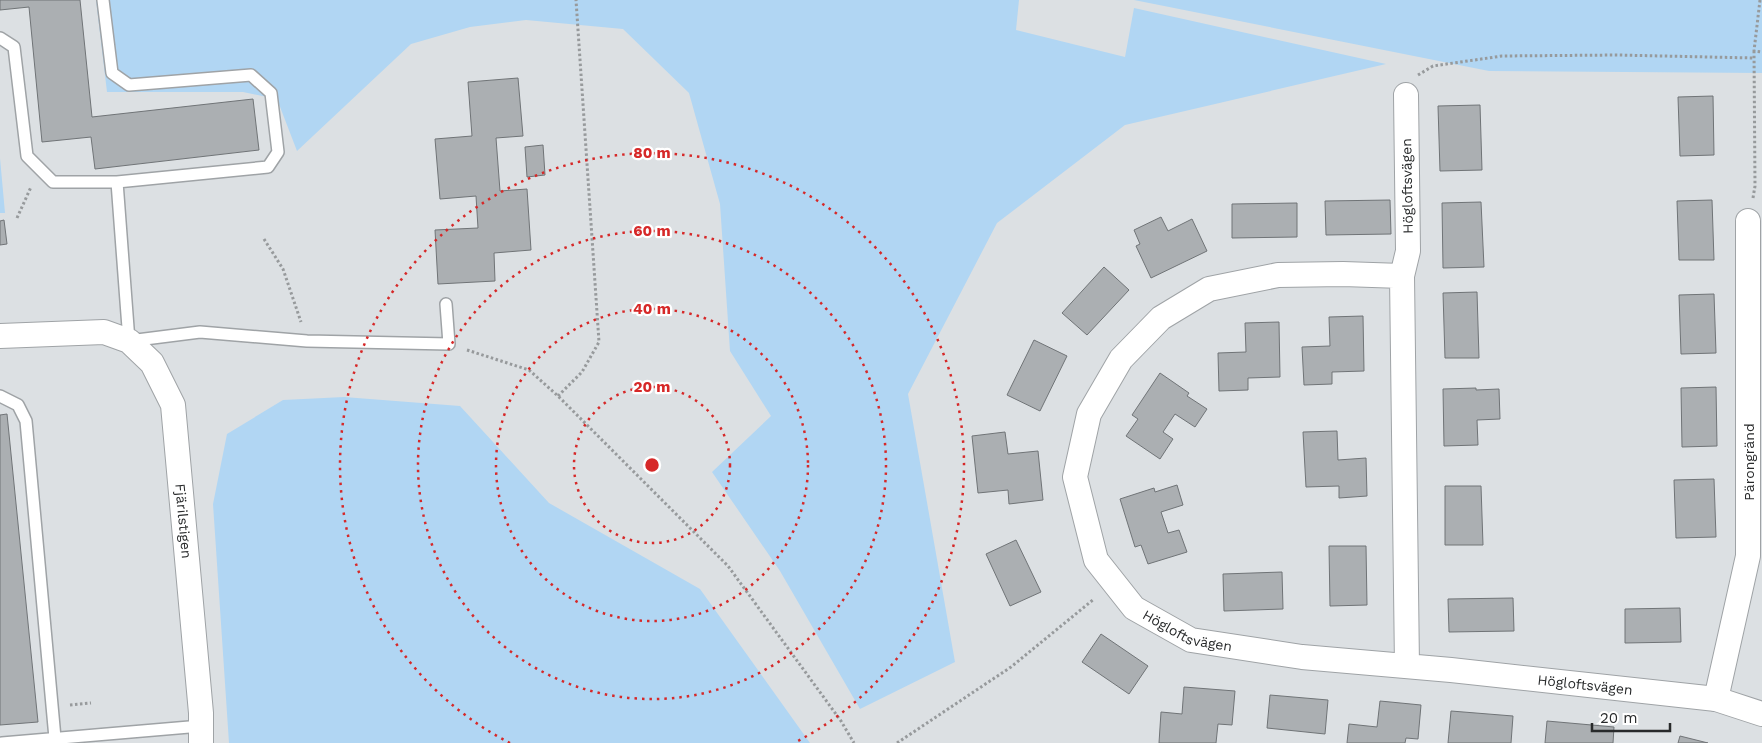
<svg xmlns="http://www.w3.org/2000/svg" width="1762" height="743" font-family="'Work Sans',sans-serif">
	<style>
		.green { fill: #b1d6f3 }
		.building { fill: #abafb2; stroke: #707477 }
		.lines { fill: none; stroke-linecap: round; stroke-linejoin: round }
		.service-casing { stroke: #9fa3a6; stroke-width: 14 }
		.minor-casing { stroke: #9fa3a6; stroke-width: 26 }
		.path { stroke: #979a9c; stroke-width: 3; stroke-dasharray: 2.5 2.5; stroke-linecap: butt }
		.service { stroke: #fff; stroke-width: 11 }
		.minor { stroke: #fff; stroke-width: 24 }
		.ring { fill: none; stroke: #d62828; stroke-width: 2.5; stroke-dasharray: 2.5 5 }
		.labels { text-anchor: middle; stroke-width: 4.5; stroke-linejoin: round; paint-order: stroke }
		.street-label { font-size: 14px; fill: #282a2b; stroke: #fff }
		.centre { fill: #d62828; stroke: #fff; stroke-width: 2.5 }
		.ring-label { font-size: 15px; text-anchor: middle; font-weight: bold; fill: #d62828; stroke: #fff; stroke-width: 4.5; stroke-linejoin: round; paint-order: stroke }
	</style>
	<rect width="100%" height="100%" fill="#dce0e3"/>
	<path class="green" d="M96 0H1019L1016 30 1125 57 1134 8 1386 64 1125 125 997 223 908 394 955 662 860 709 780 571 712 472 771 416 730 351 720 204 689 93 623 29 526 20 470 27 411 44 297 151 277 99 243 92H107Z
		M1134 0H1762V73L1489 71Z
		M0 158 5 213H0Z
		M344 397 460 406 549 503 700 589 810 743H229L213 504 227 434 283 400Z"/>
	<path class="building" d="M0 0H80L92 117 253 99 259 150 95 169 91 137 42 142 29 7 0 10Z
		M518 78 523 136 496 138 500 191 527 189 531 250 494 253 495 281 438 284 435 230 478 228 476 196 440 199 435 139 472 136 468 82Z
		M1713 96 1714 155 1680 156 1678 97Z
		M1480 105 1482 170 1440 171 1438 106Z
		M543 145 545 175 527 177 525 147Z
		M1390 200 1391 234 1326 235 1325 201Z
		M1712 200 1714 260H1679L1677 201Z
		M1481 202 1484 267 1443 268 1442 203Z
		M1297 203V237L1232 238V204Z
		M1161 217 1168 231 1192 219 1207 251 1151 278 1136 246 1140 244 1134 230Z
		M4 220 7 244 0 245V221Z
		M1104 267 1129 290 1087 335 1062 313Z
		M1477 292 1479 358H1445L1443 293Z
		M1714 294 1716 353 1681 354 1679 295Z
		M1363 316 1364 371 1332 372V384L1304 385 1302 347 1330 346 1329 317Z
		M1279 322 1280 377 1248 378V390L1219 391 1218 353 1246 352 1245 323Z
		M1034 340 1067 356 1040 411 1007 395Z
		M1160 373 1189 393 1187 396 1207 409 1195 427 1175 414 1163 432 1173 439 1160 459 1126 436 1138 419 1132 415Z
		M1716 387 1717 446 1682 447 1681 388Z
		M1476 388V390L1499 389 1500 419 1477 420 1478 445 1444 446 1443 389Z
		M7 414 38 722 0 725V415Z
		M1337 431 1338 460 1366 458 1367 496 1339 498V486L1306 487 1303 432Z
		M1005 432 1008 454 1038 451 1043 500 1009 504 1008 490 978 493 972 436Z
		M1714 479 1716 537 1676 538 1674 480Z
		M1177 485 1183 505 1161 512 1168 533 1179 530 1187 552 1148 564 1141 545 1135 547 1120 499 1154 488 1155 492Z
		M1445 486H1481L1483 545H1445Z
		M1016 540 1041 592 1010 606 986 554Z
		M1329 546H1366L1367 605 1330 606Z
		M1282 572 1283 609 1224 611 1223 574Z
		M1513 598 1514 631 1449 632 1448 599Z
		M1680 608 1681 642 1625 643V609Z
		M1101 634 1148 666 1129 694 1082 662Z
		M1184 687 1235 691 1232 725 1218 724 1216 743H1159L1161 712 1182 714Z
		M1270 695 1328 700 1325 734 1267 728Z
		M1380 701 1421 705 1418 739 1406 738 1405 743H1347L1349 724 1377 727Z
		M1451 711 1513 716 1511 743H1448Z
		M1547 721 1614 727 1613 743H1545Z
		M1680 736 1708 743H1678Z"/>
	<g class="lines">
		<g class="service-casing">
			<path id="service" d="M103 0 112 73 129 85 251 75 271 93 278 152 268 167 117 182 129 341 200 332 307 341 449 344 446 304
				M0 38 14 47 27 156 53 182H117
				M0 396 18 405 26 421 55 738
				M2 743 201 726"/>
		</g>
		<g class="minor-casing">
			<g id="minor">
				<path d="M1402 276 1408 251 1406 95"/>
				<path id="s1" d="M0 336 104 332 129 341 152 363 173 405 201 713V743"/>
				<path id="s2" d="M1407 666 1402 276 1343 274 1278 275 1209 289 1161 318 1121 359 1089 414 1075 477 1096 560 1134 608 1191 640 1302 657 1451 670 1716 699 1762 714"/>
				<path d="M1716 699 1748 556V221"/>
			</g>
		</g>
		<path class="path" d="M1760 0 1754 51 1762 52
			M1418 75 1433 66 1502 56 1617 55 1754 58
			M1753 198 1755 186 1754 51
			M17 218 31 187
			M264 239 283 269 301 322
			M467 350 529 370 558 396 728 566 841 721 854 743
			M558 396 582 372 599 342 576 0
			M70 705 91 703
			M897 743 1011 667 1094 599"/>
		<use href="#service" class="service"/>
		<use href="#minor" class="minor"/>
	</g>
	<g class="ring">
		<circle cx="652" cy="465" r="78"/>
		<circle cx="652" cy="465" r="156"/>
		<circle cx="652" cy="465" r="234"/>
		<path d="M510 743A312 312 0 1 1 794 743"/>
	</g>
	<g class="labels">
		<g class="street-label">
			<text transform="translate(1407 186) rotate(-91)" y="5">Högloftsvägen</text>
			<text transform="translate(1749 462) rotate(-90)" y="5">Pärongränd</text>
			<text dy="5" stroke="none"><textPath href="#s1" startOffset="326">Fjärilstigen</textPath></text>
			<text dy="5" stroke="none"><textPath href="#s2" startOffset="1032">Högloftsvägen</textPath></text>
			<text dy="5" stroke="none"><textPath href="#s2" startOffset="1435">Högloftsvägen</textPath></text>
		</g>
	</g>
	<circle cx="652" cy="465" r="8" class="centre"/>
	<g class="ring-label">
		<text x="652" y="158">80 m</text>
		<text x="652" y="236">60 m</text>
		<text x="652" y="314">40 m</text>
		<text x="652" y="392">20 m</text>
	</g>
	<path d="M1592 723v8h78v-8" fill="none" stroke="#282a2b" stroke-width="2.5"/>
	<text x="1600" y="723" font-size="15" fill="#282a2b" stroke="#ffffff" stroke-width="4" paint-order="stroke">20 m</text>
</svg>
